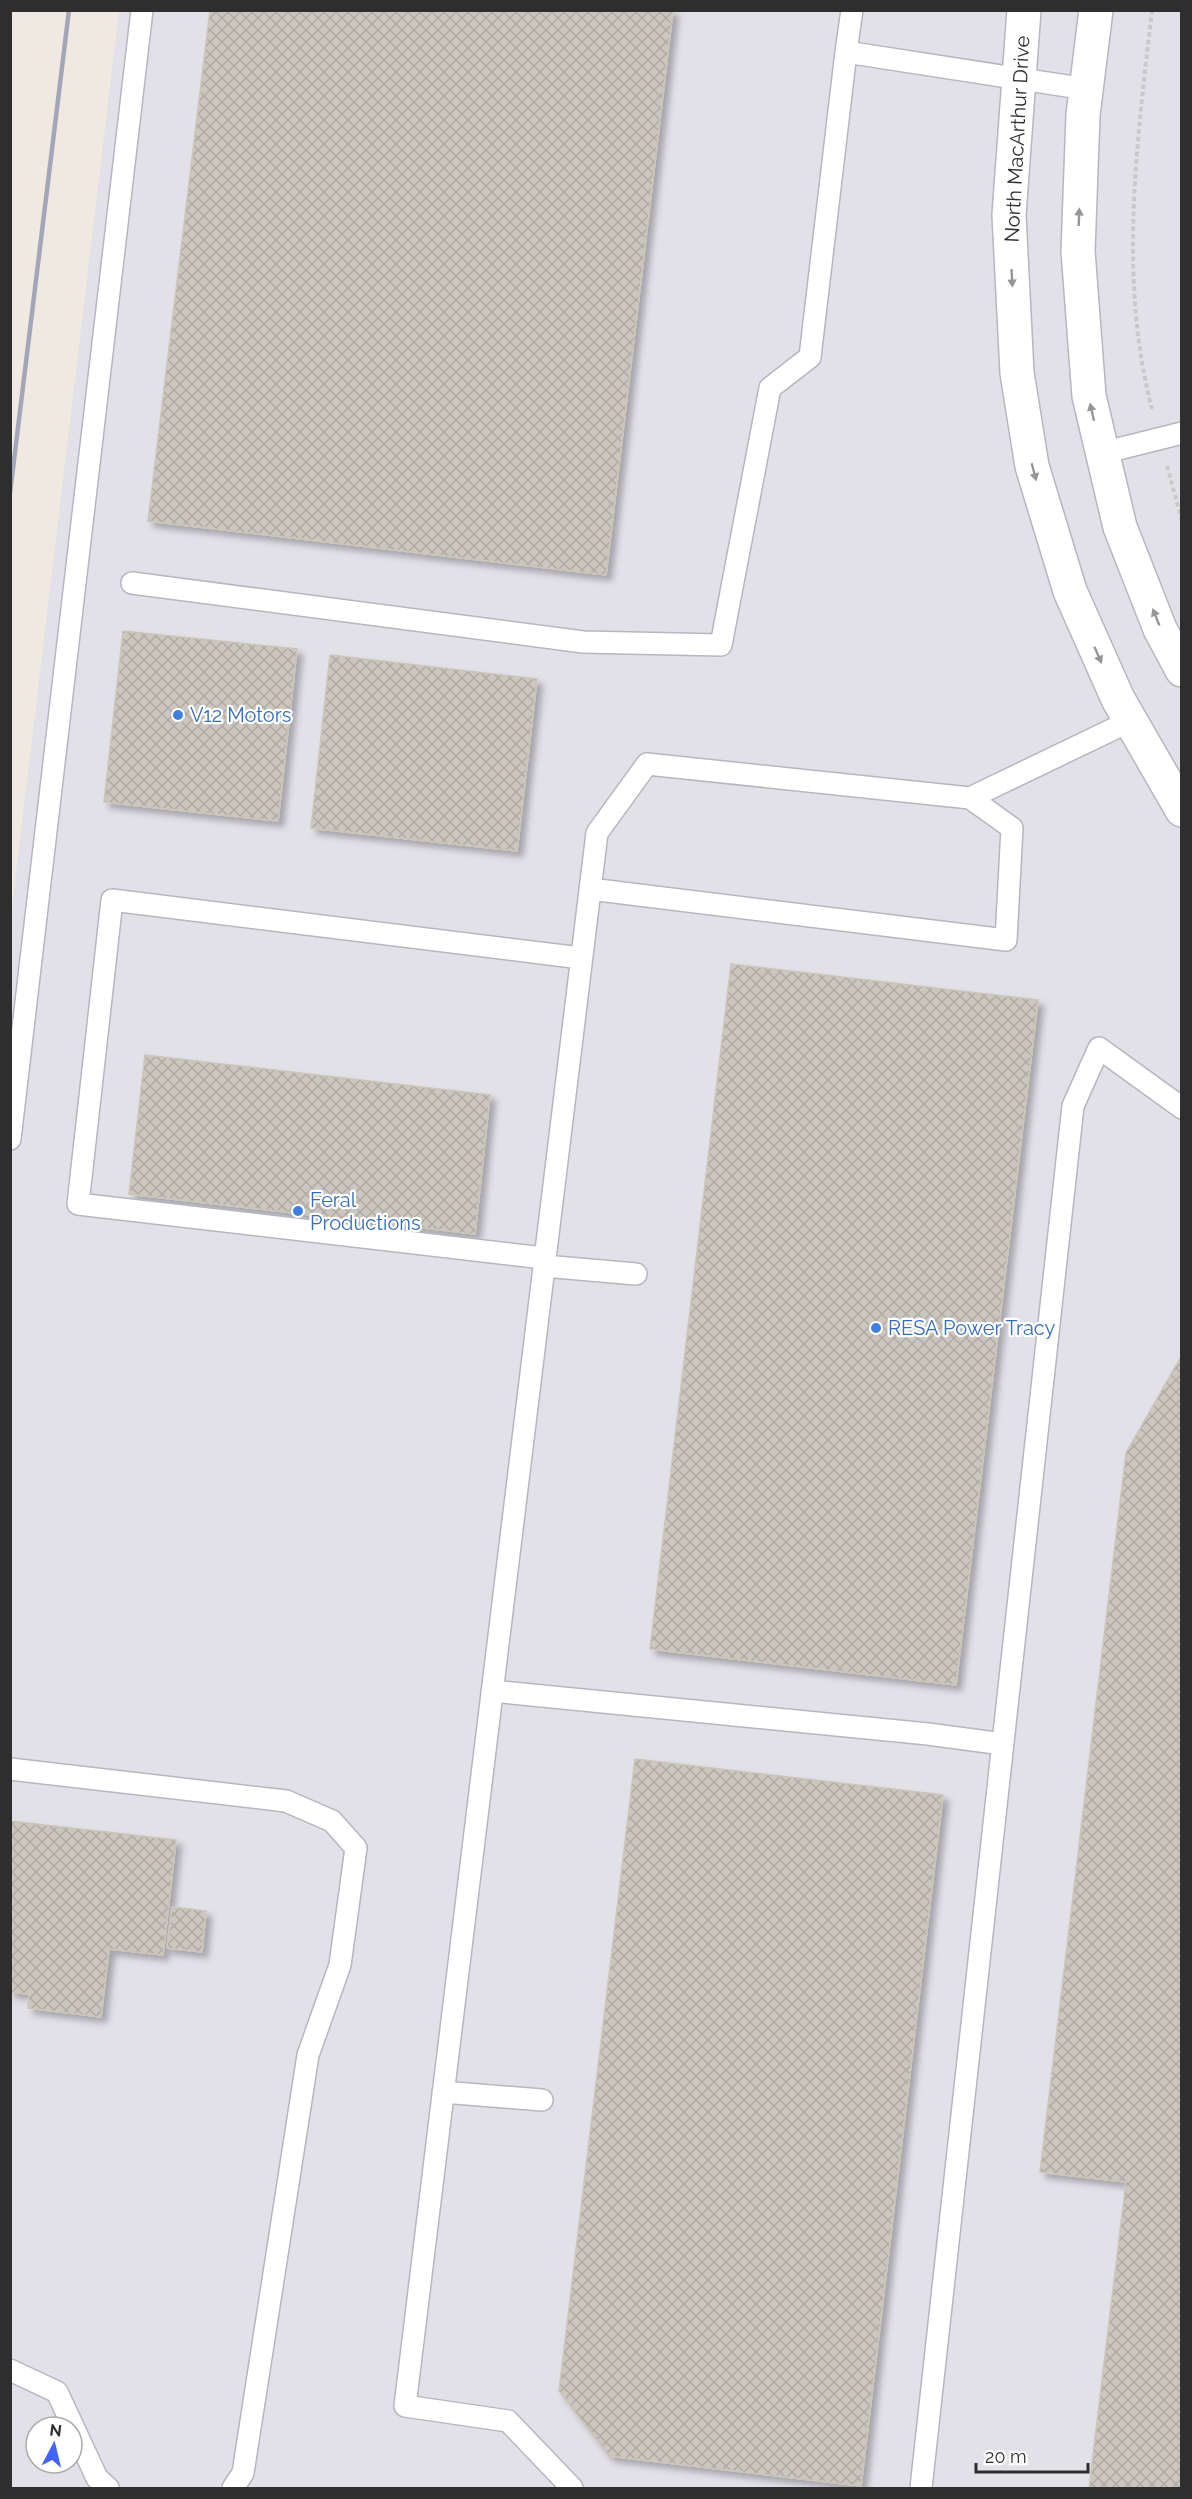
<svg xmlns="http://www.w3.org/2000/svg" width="1192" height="2499" font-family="Raleway,sans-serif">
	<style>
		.industrial { fill: #e3e1e8; fill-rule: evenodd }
		.building { fill: url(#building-cross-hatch); stroke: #cbc5ba; stroke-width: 1.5; filter: url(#shadow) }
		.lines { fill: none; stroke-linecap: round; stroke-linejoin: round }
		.service-casing { stroke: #b4b7c1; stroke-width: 24 }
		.secondary-casing { stroke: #b4b7c1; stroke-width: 36 }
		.path { stroke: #c9c9c9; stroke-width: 4; stroke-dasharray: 4.5 3; stroke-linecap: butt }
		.service { stroke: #fff; stroke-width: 21 }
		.secondary { stroke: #fff; stroke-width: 33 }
		.rail { stroke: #a3a6b8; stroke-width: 4.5 }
		.oneway { fill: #969696 }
		.shop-dot { fill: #3f7fe0; stroke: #fff; stroke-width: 2 }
		.labels { text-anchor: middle; stroke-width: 4.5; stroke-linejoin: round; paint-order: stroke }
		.street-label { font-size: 20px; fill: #2e2e2e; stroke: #fff }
		.shop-label { font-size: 20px; fill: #366cbe; stroke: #fff; text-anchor: start }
	</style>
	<defs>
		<pattern id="building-cross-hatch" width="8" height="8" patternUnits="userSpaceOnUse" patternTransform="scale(1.5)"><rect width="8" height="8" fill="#cbc7bf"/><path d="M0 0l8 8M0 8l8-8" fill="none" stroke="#afaba4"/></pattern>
		<filter id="shadow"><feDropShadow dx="5.5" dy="5.5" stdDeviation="3" flood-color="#0004"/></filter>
	</defs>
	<rect width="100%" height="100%" fill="#efe9e1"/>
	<path class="industrial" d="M119 11H1181V2488H11L10 923ZM36 2427H72V2463H36Z"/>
	<path class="building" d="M210 10H673L606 575 148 521Z
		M123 631 297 649 278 821 104 802Z
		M330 655 537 679 517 851 311 828Z
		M731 964 1038 1000 956 1685 650 1649Z
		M145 1055 490 1095 475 1234 129 1194Z
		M1182 1355V2488H1089L1126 2182 1040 2172 1126 1453Z
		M635 1759 943 1795 861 2486 609 2456 559 2391Z
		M10 1821 176 1840 163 1955 109 1949 101 2017 28 2008 29 1994 10 1992Z
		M172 1907 206 1911 202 1952 167 1948Z"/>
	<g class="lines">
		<g class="service-casing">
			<path id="service" d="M846 52 852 10
				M1102 453 1182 433
				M132 583 583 642 721 645 770 388 810 357 846 52 1086 89
				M590 889 1006 940 1012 828 970 798
				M10 1139 142 10
				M544 1258 78 1204 112 900 581 958
				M544 1266 636 1274
				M492 1691 928 1734 1003 1744
				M10 1769 286 1801 332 1821 356 1848 340 1965 308 2055 243 2473 233 2488
				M443 2092 542 2100
				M10 2370 57 2392 97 2478 108 2488
				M572 2488 508 2421 405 2406 597 833 647 764 970 798 1130 721
				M921 2488 1073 1106 1099 1048 1182 1108"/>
		</g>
		<g class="secondary-casing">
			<path id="secondary" d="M1024 10 1009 215 1017 373 1032 466 1070 591 1118 699 1182 810
				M1096 10 1083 115 1078 251 1089 396 1120 527 1160 629 1182 670"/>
		</g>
		<path class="path" d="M1152 10C1137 142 1118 279 1152 409
			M1167 466 1182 521"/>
		<use href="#service" class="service"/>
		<use href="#secondary" class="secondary"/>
		<path class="rail" d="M10 493 69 10"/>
	</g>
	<defs><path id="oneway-solid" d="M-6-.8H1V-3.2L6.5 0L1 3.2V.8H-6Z" transform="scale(1.5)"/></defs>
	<g class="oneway">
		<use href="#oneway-solid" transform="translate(1079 217) rotate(-88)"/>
		<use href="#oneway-solid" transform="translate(1012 278) rotate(87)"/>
		<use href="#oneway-solid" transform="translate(1092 412) rotate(-103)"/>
		<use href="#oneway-solid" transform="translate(1034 472) rotate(75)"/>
		<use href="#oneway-solid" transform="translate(1156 617) rotate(-112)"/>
		<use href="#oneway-solid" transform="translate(1098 655) rotate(66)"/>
	</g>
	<g class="shop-dot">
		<circle cx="178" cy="715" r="6"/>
		<circle cx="298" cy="1211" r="6"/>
		<circle cx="876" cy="1328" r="6"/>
	</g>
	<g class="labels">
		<g class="street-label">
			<text transform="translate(1017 139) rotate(-87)" y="7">North MacArthur Drive</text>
		</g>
		<g class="shop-label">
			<text x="190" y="722">V12 Motors</text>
			<text x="310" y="1207">Feral<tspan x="310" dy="23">Productions</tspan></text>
			<text x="888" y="1335">RESA Power Tracy</text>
		</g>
	</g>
	<rect width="1192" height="2499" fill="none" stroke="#2e2e2e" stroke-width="24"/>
	<g transform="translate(54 2445) rotate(7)"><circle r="28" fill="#ffffff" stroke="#ababab" stroke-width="1.5"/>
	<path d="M0-4.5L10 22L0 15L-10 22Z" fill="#4264fb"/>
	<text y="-9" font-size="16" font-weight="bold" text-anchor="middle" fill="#2e2e2e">N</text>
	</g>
	<path d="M976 2463v9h112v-9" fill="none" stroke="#2e2e2e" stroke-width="3"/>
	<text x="985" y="2463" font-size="18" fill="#2e2e2e" stroke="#ffffff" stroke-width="4.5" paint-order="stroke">20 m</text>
</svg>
